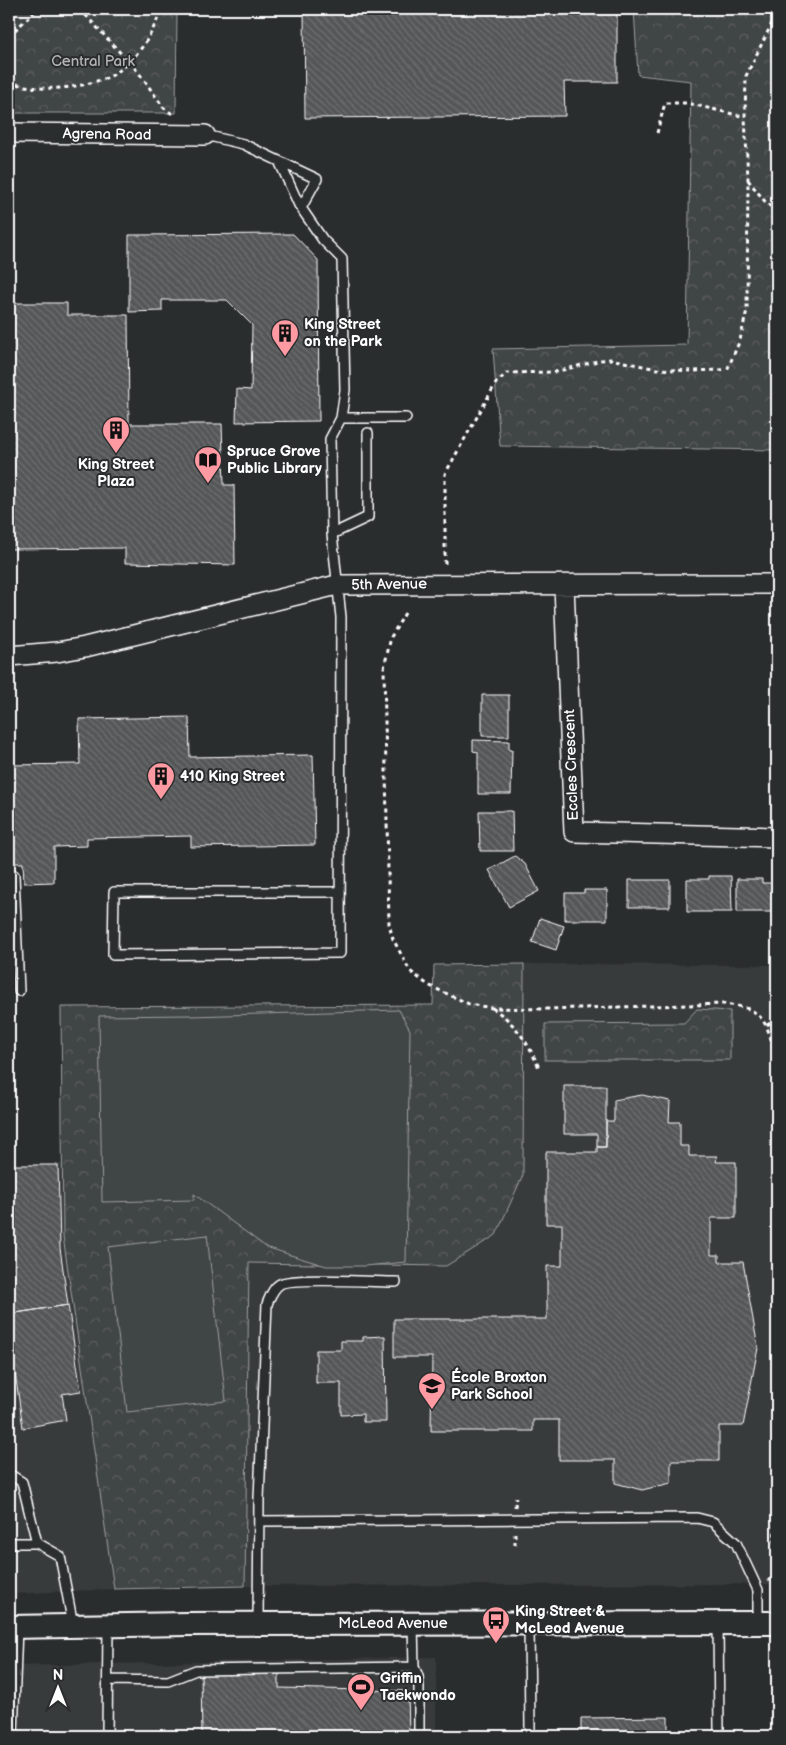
<svg xmlns="http://www.w3.org/2000/svg" width="786" height="1745" font-family="'Balsamiq Sans',sans-serif">
	<style>
		.built { fill: #373a3b }
		.forest { fill: url(#forest-crowns); stroke: #a0a2a2 }
		.garden { fill: #414445; stroke: #a0a2a2 }
		.building { fill: url(#building-back-hatch); stroke: #fff }
		.lines { fill: none; stroke-linecap: round; stroke-linejoin: round }
		.service-casing { stroke: #fff; stroke-width: 12 }
		.minor-casing { stroke: #fff; stroke-width: 22 }
		.tertiary-casing { stroke: #fff; stroke-width: 26 }
		.path { stroke: #fff; stroke-width: 3; stroke-dasharray: 4 4; stroke-linecap: butt }
		.service { stroke: #2a2d2e; stroke-width: 9 }
		.minor { stroke: #2a2d2e; stroke-width: 19 }
		.tertiary { stroke: #2a2d2e; stroke-width: 22 }
		.labels { text-anchor: middle; stroke-width: 4; stroke-linejoin: round; paint-order: stroke }
		.park-label { font-size: 15px; fill: #b3b4b5; stroke: #2a2d2e }
		.street-label { font-size: 15px; fill: #fff; stroke: #2a2d2e }
		.poi-label { font-size: 15px; font-weight: bold; fill: #fff; stroke: #2a2d2e; text-anchor: start }
	</style>
	<defs>
		<pattern id="forest-crowns" width="20" height="18" patternUnits="userSpaceOnUse" patternTransform="scale(1.25)"><rect width="20" height="18" fill="#414445"/><path d="M2 6a3 3 0 1 1 6 0M12 15a3 3 0 1 1 6 0" fill="none" stroke="#5e6061"/></pattern>
		<pattern id="building-back-hatch" width="6" height="6" patternUnits="userSpaceOnUse" patternTransform="scale(1.25)"><rect width="6" height="6" fill="#555758"/><path d="M-1 5l2 2M0 0l6 6M5-1l2 2" fill="none" stroke="#6e7071"/></pattern>
	</defs>
	<rect width="100%" height="100%" fill="#2a2d2e"/>
	<filter id="ink" filterUnits="userSpaceOnUse"><feTurbulence type="fractalNoise" baseFrequency=".02" numOctaves="2"/><feDisplacementMap in="SourceGraphic" scale="10" xChannelSelector="R" yChannelSelector="G"/><feConvolveMatrix kernelMatrix="1 2 1 2 8 2 1 2 1" color-interpolation-filters="sRGB"/></filter>
	<g filter="url(#ink)">
		<path class="built" d="M524 964 777 965V1584L245 1586 114 1589 9 1594V1165L62 1164 61 1007 433 1005 434 965Z
			M436 1657V1736H9V1666Z"/>
		<path class="forest" d="M9 9H177L176 113H9Z
			M634 9H777V450L500 446 493 349 687 345 691 81 638 75Z
			M524 964 523 1175 496 1235 446 1266 249 1263 245 1586 114 1589 63 1236 61 1007 433 1005 434 965Z
			M697 1009 730 1011V1060H545V1024L684 1023Z"/>
		<path class="garden" d="M399 1010 410 1030 406 1262 365 1266H326L300 1258 266 1247 194 1194V1200L102 1202 99 1016 190 1015 191 1016Z
			M207 1235 226 1401 127 1412 108 1247Z"/>
		<path class="building" d="M304 9H617V82H564L565 116 305 118Z
			M293 234 318 260 319 421 236 422 237 389 251 390 252 325 227 300H162V311L129 312V235Z
			M9 303H67V315H128L129 424H222L224 485H234L235 565 125 563V548L9 549Z
			M482 695H509V736H482Z
			M189 717 190 757 313 755 315 845 191 847V836L87 838V846L54 847V882L24 883 23 863H9V765L80 764 79 719Z
			M473 740 509 741V750H512L511 794H478V752L473 751Z
			M479 811H512L513 851H480Z
			M515 856 525 864 539 891 509 907 489 870Z
			M709 876H731L732 912H687V879H709Z
			M737 879H762V883H777V912H737Z
			M629 880H670V907H629Z
			M584 890H607V920H565V893H584Z
			M540 918 564 926 556 950 532 942Z
			M564 1086H606V1147H597V1134H564Z
			M642 1095 670 1101 669 1122H680V1146H689V1156H717L716 1162H736V1218H711V1255H719V1262H743L758 1348 743 1426H719V1461H671V1483L642 1490 615 1483V1460H559V1420H533V1431H431L432 1357H394V1319H547V1266H562V1224H546V1152H597V1147H606V1121H614V1100Z
			M9 1165H58L60 1248 68 1305 9 1314Z
			M68 1305 81 1391 62 1394 66 1420 23 1428 9 1331V1314Z
			M385 1336 386 1422H363V1414L341 1415V1383H316V1350H341V1341H363V1337Z
			M201 1674H279V1688L408 1691 409 1736H202Z
			M668 1717V1736H581V1718Z"/>
		<g class="lines">
			<g class="service-casing">
				<path id="service" d="M205 135 243 144 317 179 301 208
					M279 161 299 205 323 240 342 259 345 390 341 418
					M332 534 368 517V433
					M9 875H14L19 991
					M340 892H114L113 955 340 953 341 617 332 534 330 439 341 418H406
					M9 1474 22 1482 37 1543 60 1556 73 1625
					M259 1521 697 1518 713 1522 736 1543 758 1590V1623
					M9 1543H37
					M258 1623 259 1499 267 1304C270 1297 273 1288 280 1284 291 1277 377 1282 396 1282
					M413 1623 414 1667 418 1676 419 1687V1736
					M529 1623 530 1731
					M718 1623 719 1731
					M109 1680 168 1681 196 1670 414 1667
					M13 1736 17 1627
					M107 1736 108 1625"/>
			</g>
			<g class="minor-casing">
				<path id="minor" d="M9 133 205 135
					M564 585 574 832 777 837
					M9 656 57 652 85 647 337 585 777 584"/>
			</g>
			<g class="tertiary-casing">
				<path id="tertiary" d="M9 1627 187 1624 777 1623"/>
			</g>
			<path class="path" d="M80 9 139 73 164 108 174 115
				M9 36 37 9
				M9 82C37 91 68 90 97 81 101 79 107 79 111 76 136 61 153 35 161 9
				M657 133 665 103H687L745 117
				M748 180 767 204 777 210
				M445 564V474L496 383 507 373 555 372 601 360 610 359 657 369 692 371 721 370 728 368 740 340 747 310 748 179 745 117 746 76 777 13
				M405 613 391 637 384 668 389 924 393 939 410 971 428 985 469 1004 492 1008 546 1009 724 1004C735 1006 747 1006 757 1014 781 1034 776 1099 777 1129
				M492 1008C515 1022 529 1044 539 1068
				M767 1025 777 1019
				M515 1507 516 1497
				M515 1533V1545
				M768 1581 774 1576 777 1431"/>
			<use href="#service" class="service"/>
			<use href="#minor" class="minor"/>
			<use href="#tertiary" class="tertiary"/>
		</g>
	</g>
	<defs>
		<g id="building-pin" transform="scale(1.4375)"><path d="M0 17L-7.5 6A9.5 9.5 0 1 1 7.5 6Z" fill="#ff9aa2" stroke="#2a2d2e"/><path d="M-4-6H4V6H1V3H-1V6H-4ZM-2.5-4.3h1.7v1.8h-1.7ZM.8-4.3h1.7v1.8H.8ZM-2.5-1h1.7V.8h-1.7ZM.8-1h1.7V.8H.8Z" fill="#111"/></g>
		<g id="library-pin" transform="scale(1.4375)"><path d="M0 17L-7.5 6A9.5 9.5 0 1 1 7.5 6Z" fill="#ff9aa2" stroke="#2a2d2e"/><path d="M-6-4Q-3-5.5-.7-3.5V5Q-3 3-6 4ZM6-4Q3-5.5 .7-3.5V5Q3 3 6 4Z" fill="#111"/></g>
		<g id="school-pin" transform="scale(1.4375)"><path d="M0 17L-7.5 6A9.5 9.5 0 1 1 7.5 6Z" fill="#ff9aa2" stroke="#2a2d2e"/><path d="M0-5L7-2L0 1L-7-2ZM-4 1L0 2.5L4 1V4Q0 6-4 4Z" fill="#111"/></g>
		<g id="bus-pin" transform="scale(1.4375)"><path d="M0 17L-7.5 6A9.5 9.5 0 1 1 7.5 6Z" fill="#ff9aa2" stroke="#2a2d2e"/><path d="M-5-6H5V4H4V6H2V4H-2V6H-4V4H-5ZM-3.5-4V0h7V-4ZM-3.5 1.2v1.5H-2V1.2ZM2 1.2v1.5H3.5V1.2Z" fill="#111"/></g>
		<g id="stadium-pin" transform="scale(1.4375)"><path d="M0 17L-7.5 6A9.5 9.5 0 1 1 7.5 6Z" fill="#ff9aa2" stroke="#2a2d2e"/><path d="M0-5a6.5 5 0 1 0 0 10a6.5 5 0 1 0 0-10ZM-3.5-1.8h7v3.6h-7Z" fill="#111"/></g>
	</defs>
	<g fill-rule="evenodd">
		<use href="#building-pin" x="285" y="333"/>
		<use href="#building-pin" x="116" y="430"/>
		<use href="#library-pin" x="208" y="460"/>
		<use href="#building-pin" x="161" y="776"/>
		<use href="#school-pin" x="432" y="1386"/>
		<use href="#bus-pin" x="496" y="1620"/>
		<use href="#stadium-pin" x="361" y="1687"/>
	</g>
	<g class="labels">
		<g class="park-label">
			<text x="93" y="66">Central Park</text>
		</g>
		<g class="street-label">
			<text transform="translate(107 134) rotate(1)" y="5">Agrena Road</text>
			<text transform="translate(389 584) rotate(-1)" y="5">5th Avenue</text>
			<text transform="translate(571 765) rotate(-92)" y="5">Eccles Crescent</text>
			<text x="393" y="1628">McLeod Avenue</text>
		</g>
		<g class="poi-label">
			<text x="304" y="329">King Street<tspan x="304" dy="17">on the Park</tspan></text>
			<text x="227" y="456">Spruce Grove<tspan x="227" dy="17">Public Library</tspan></text>
			<text x="116" y="469" text-anchor="middle">King Street<tspan x="116" dy="17">Plaza</tspan></text>
			<text x="180" y="781">410 King Street</text>
			<text x="451" y="1382">École Broxton<tspan x="451" dy="17">Park School</tspan></text>
			<text x="515" y="1616">King Street &amp;<tspan x="515" dy="17">McLeod Avenue</tspan></text>
			<text x="380" y="1683">Griffin<tspan x="380" dy="17">Taekwondo</tspan></text>
		</g>
	</g>
	<rect width="786" height="1745" fill="none" stroke="#2a2d2e" stroke-width="30"/>
	<rect x="15" y="15" width="756" height="1715" fill="none" stroke="#fff" stroke-width="2" filter="url(#ink)"/>
	<g transform="translate(58 1688)" stroke="#2a2d2e" stroke-width="4" paint-order="stroke">
	<path d="M0-4L9 19L0 12L-9 19Z" fill="#ffffff"/>
	<text y="-8" font-size="14" font-weight="bold" text-anchor="middle" fill="#ffffff">N</text>
	</g>
</svg>
